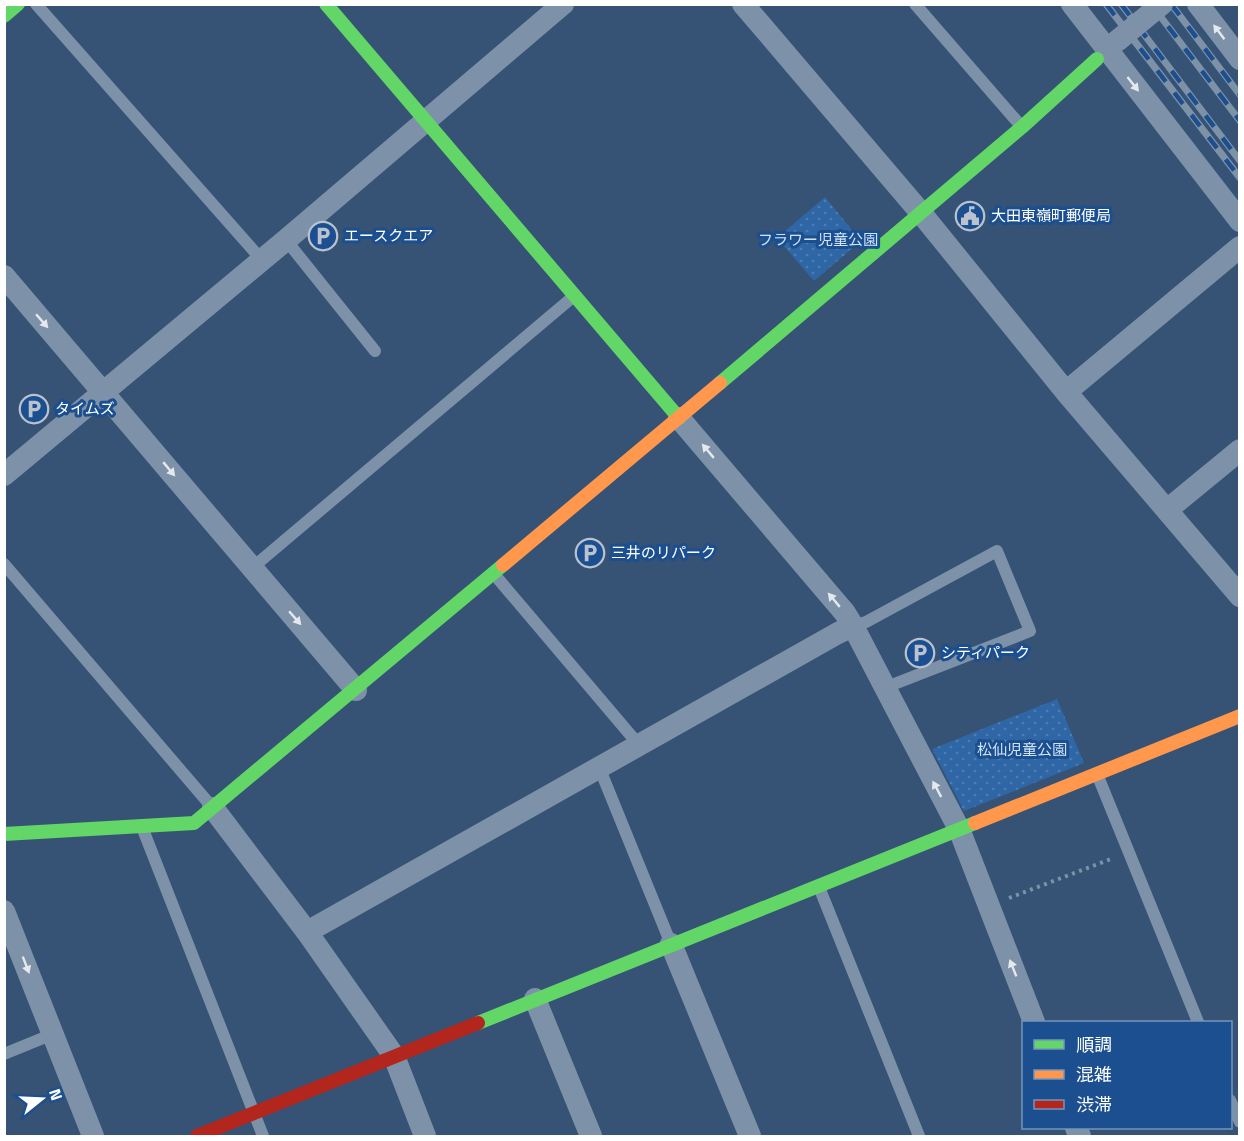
<svg xmlns="http://www.w3.org/2000/svg" width="1244" height="1141" font-family="'Titillium Web','Noto Sans JP',sans-serif">
	<style>
		.park { fill: url(#park-dots) }
		.lines { fill: none; stroke-linecap: round; stroke-linejoin: round }
		.path { stroke: #7d92a8; stroke-width: 4; stroke-dasharray: 3 4.5; stroke-linecap: butt }
		.lane { stroke: #7d92a8; stroke-width: 12 }
		.street { stroke: #7d92a8; stroke-width: 22 }
		.fast { stroke: #63d668; stroke-width: 14 }
		.slow { stroke: #ff974d; stroke-width: 14 }
		.jam { stroke: #b3261e; stroke-width: 14 }
		.rail-casing { stroke: #7e92a7; stroke-width: 7 }
		.rail { stroke: #1b4f8f; stroke-width: 4.5; stroke-dasharray: 14; stroke-linecap: butt }
		.street-bridge { stroke: #7d92a8; stroke-width: 22 }
		.oneway { fill: #e5e9ee }
		.labels { text-anchor: middle; stroke-width: 6; stroke-linejoin: round; paint-order: stroke }
		.poi-label { font-size: 15px; fill: #fff; stroke: #1b4f8f; text-anchor: start }
		.park-label { font-size: 15px; fill: #cfe3fa; stroke: #1b4f8f }
	</style>
	<defs>
		<pattern id="park-dots" width="8" height="8" patternUnits="userSpaceOnUse" patternTransform="scale(1.5)"><rect width="8" height="8" fill="#2f66a5"/><path d="M2 2h.1M6 6h.1" fill="none" stroke="#4e7db2" stroke-width="1.8" stroke-linecap="round"/></pattern>
	</defs>
	<rect width="100%" height="100%" fill="#365274"/>
	<path class="park" d="M825 197 861 241 814 281 777 238Z
		M1057 699 1084 763 964 811 932 749Z"/>
	<g class="lines">
		<path class="path" d="M1009 898 1111 859"/>
		<path class="lane" d="M36 4 261 259
			M915 4 1021 126
			M286 240 375 351
			M4 564 212 807
			M252 568 574 296
			M494 574 639 745
			M853 626 866 622 997 551 1030 631 884 688
			M599 767 671 944
			M1097 774 1198 1022
			M142 827 263 1136
			M819 887 919 1136
			M4 1054 53 1034
			M1230 1100 1240 1122"/>
		<path class="street" d="M743 4 921 213 1066 392 1240 596
			M1072 4 1240 221
			M1198 4 1240 59
			M4 276 356 690
			M1066 392 1240 247
			M679 418 845 613 853 626 959 829 1034 1022
			M4 475 286 240 563 4
			M1167 510 1240 450
			M213 808 307 932 394 1056 425 1136
			M4 911 93 1136
			M307 932 838 633 853 626
			M671 944 750 1136
			M535 999 591 1136
			M1076 1128 1080 1136"/>
		<path class="fast" d="M326 4 679 418
			M4 16 18 4
			M720 383 1022 127 1097 59
			M4 834 194 823 503 565
			M478 1023 975 823"/>
		<path class="slow" d="M503 565 720 383
			M975 823 1240 716"/>
		<path class="jam" d="M197 1136 478 1023"/>
		<g class="rail-casing">
			<path id="rail" d="M1106 4 1240 178
				M1121 4 1240 161
				M1151 4 1240 121
				M1171 4 1240 95"/>
		</g>
		<use href="#rail" class="rail"/>
		<path class="street-bridge" d="M1117 41 1162 4"/>
	</g>
	<defs><path id="oneway-solid" d="M-6-.8H1V-3.2L6.5 0L1 3.2V.8H-6Z" transform="scale(1.5)"/></defs>
	<g class="oneway">
		<use href="#oneway-solid" transform="translate(1219 32) rotate(-127)"/>
		<use href="#oneway-solid" transform="translate(1133 84) rotate(52)"/>
		<use href="#oneway-solid" transform="translate(42 321) rotate(49)"/>
		<use href="#oneway-solid" transform="translate(708 451) rotate(-130)"/>
		<use href="#oneway-solid" transform="translate(169 469) rotate(50)"/>
		<use href="#oneway-solid" transform="translate(834 600) rotate(-130)"/>
		<use href="#oneway-solid" transform="translate(295 618) rotate(49)"/>
		<use href="#oneway-solid" transform="translate(937 789) rotate(-118)"/>
		<use href="#oneway-solid" transform="translate(26 965) rotate(69)"/>
		<use href="#oneway-solid" transform="translate(1013 968) rotate(-112)"/>
	</g>
	<defs>
		<g id="civic-ring" transform="scale(1.5)"><circle r="9.5" fill="#1b4f8f" stroke="#b9c2ce" stroke-width="1.5"/><path d="M-.6-6.5H3V-4.5H.6V-3L4-1V1h2V6H-6V1h2V-1L-.6-3ZM-1.2 2.5V6h2.4V2.5Z" fill="#b9c2ce"/></g>
		<g id="parking-ring" transform="scale(1.5)"><circle r="9.5" fill="#1b4f8f" stroke="#b9c2ce" stroke-width="1.5"/><path d="M-3.5-5.5H1a3.5 3.5 0 0 1 0 7H-1V5.5H-3.5ZM-1-3.4V-.6H.8a1.4 1.4 0 0 0 0-2.8Z" fill="#b9c2ce"/></g>
	</defs>
	<g fill-rule="evenodd">
		<use href="#civic-ring" x="970" y="216"/>
		<use href="#parking-ring" x="323" y="236"/>
		<use href="#parking-ring" x="34" y="409"/>
		<use href="#parking-ring" x="590" y="553"/>
		<use href="#parking-ring" x="920" y="653"/>
	</g>
	<g class="labels">
		<g class="poi-label">
			<text x="991" y="221">大田東嶺町郵便局</text>
			<text x="344" y="241">エースクエア</text>
			<text x="55" y="414">タイムズ</text>
			<text x="611" y="558">三井のリパーク</text>
			<text x="941" y="658">シティパーク</text>
		</g>
		<g class="park-label">
			<text x="818" y="245">フラワー児童公園</text>
			<text x="1022" y="755">松仙児童公園</text>
		</g>
	</g>
	<rect width="1244" height="1141" fill="none" stroke="#ffffff" stroke-width="12"/>
	<rect x="1022" y="1021" width="210" height="108" fill="#1b4f8f" stroke="#7695bc" stroke-width="1.5"/>
	<rect x="1034" y="1040" width="30" height="9" fill="#63d668" stroke="#7695bc" stroke-width="1.5"/>
	<text x="1076" y="1051" font-size="18" fill="#ffffff">順調</text>
	<rect x="1034" y="1070" width="30" height="9" fill="#ff974d" stroke="#7695bc" stroke-width="1.5"/>
	<text x="1076" y="1081" font-size="18" fill="#ffffff">混雑</text>
	<rect x="1034" y="1100" width="30" height="9" fill="#b3261e" stroke="#7695bc" stroke-width="1.5"/>
	<text x="1076" y="1111" font-size="18" fill="#ffffff">渋滞</text>
	<g transform="translate(42 1099) rotate(72)" stroke="#1b4f8f" stroke-width="4.5" paint-order="stroke">
	<path d="M0-4.5L10 22L0 15L-10 22Z" fill="#ffffff"/>
	<text y="-9" font-size="16" font-weight="bold" text-anchor="middle" fill="#ffffff">N</text>
	</g>
</svg>
